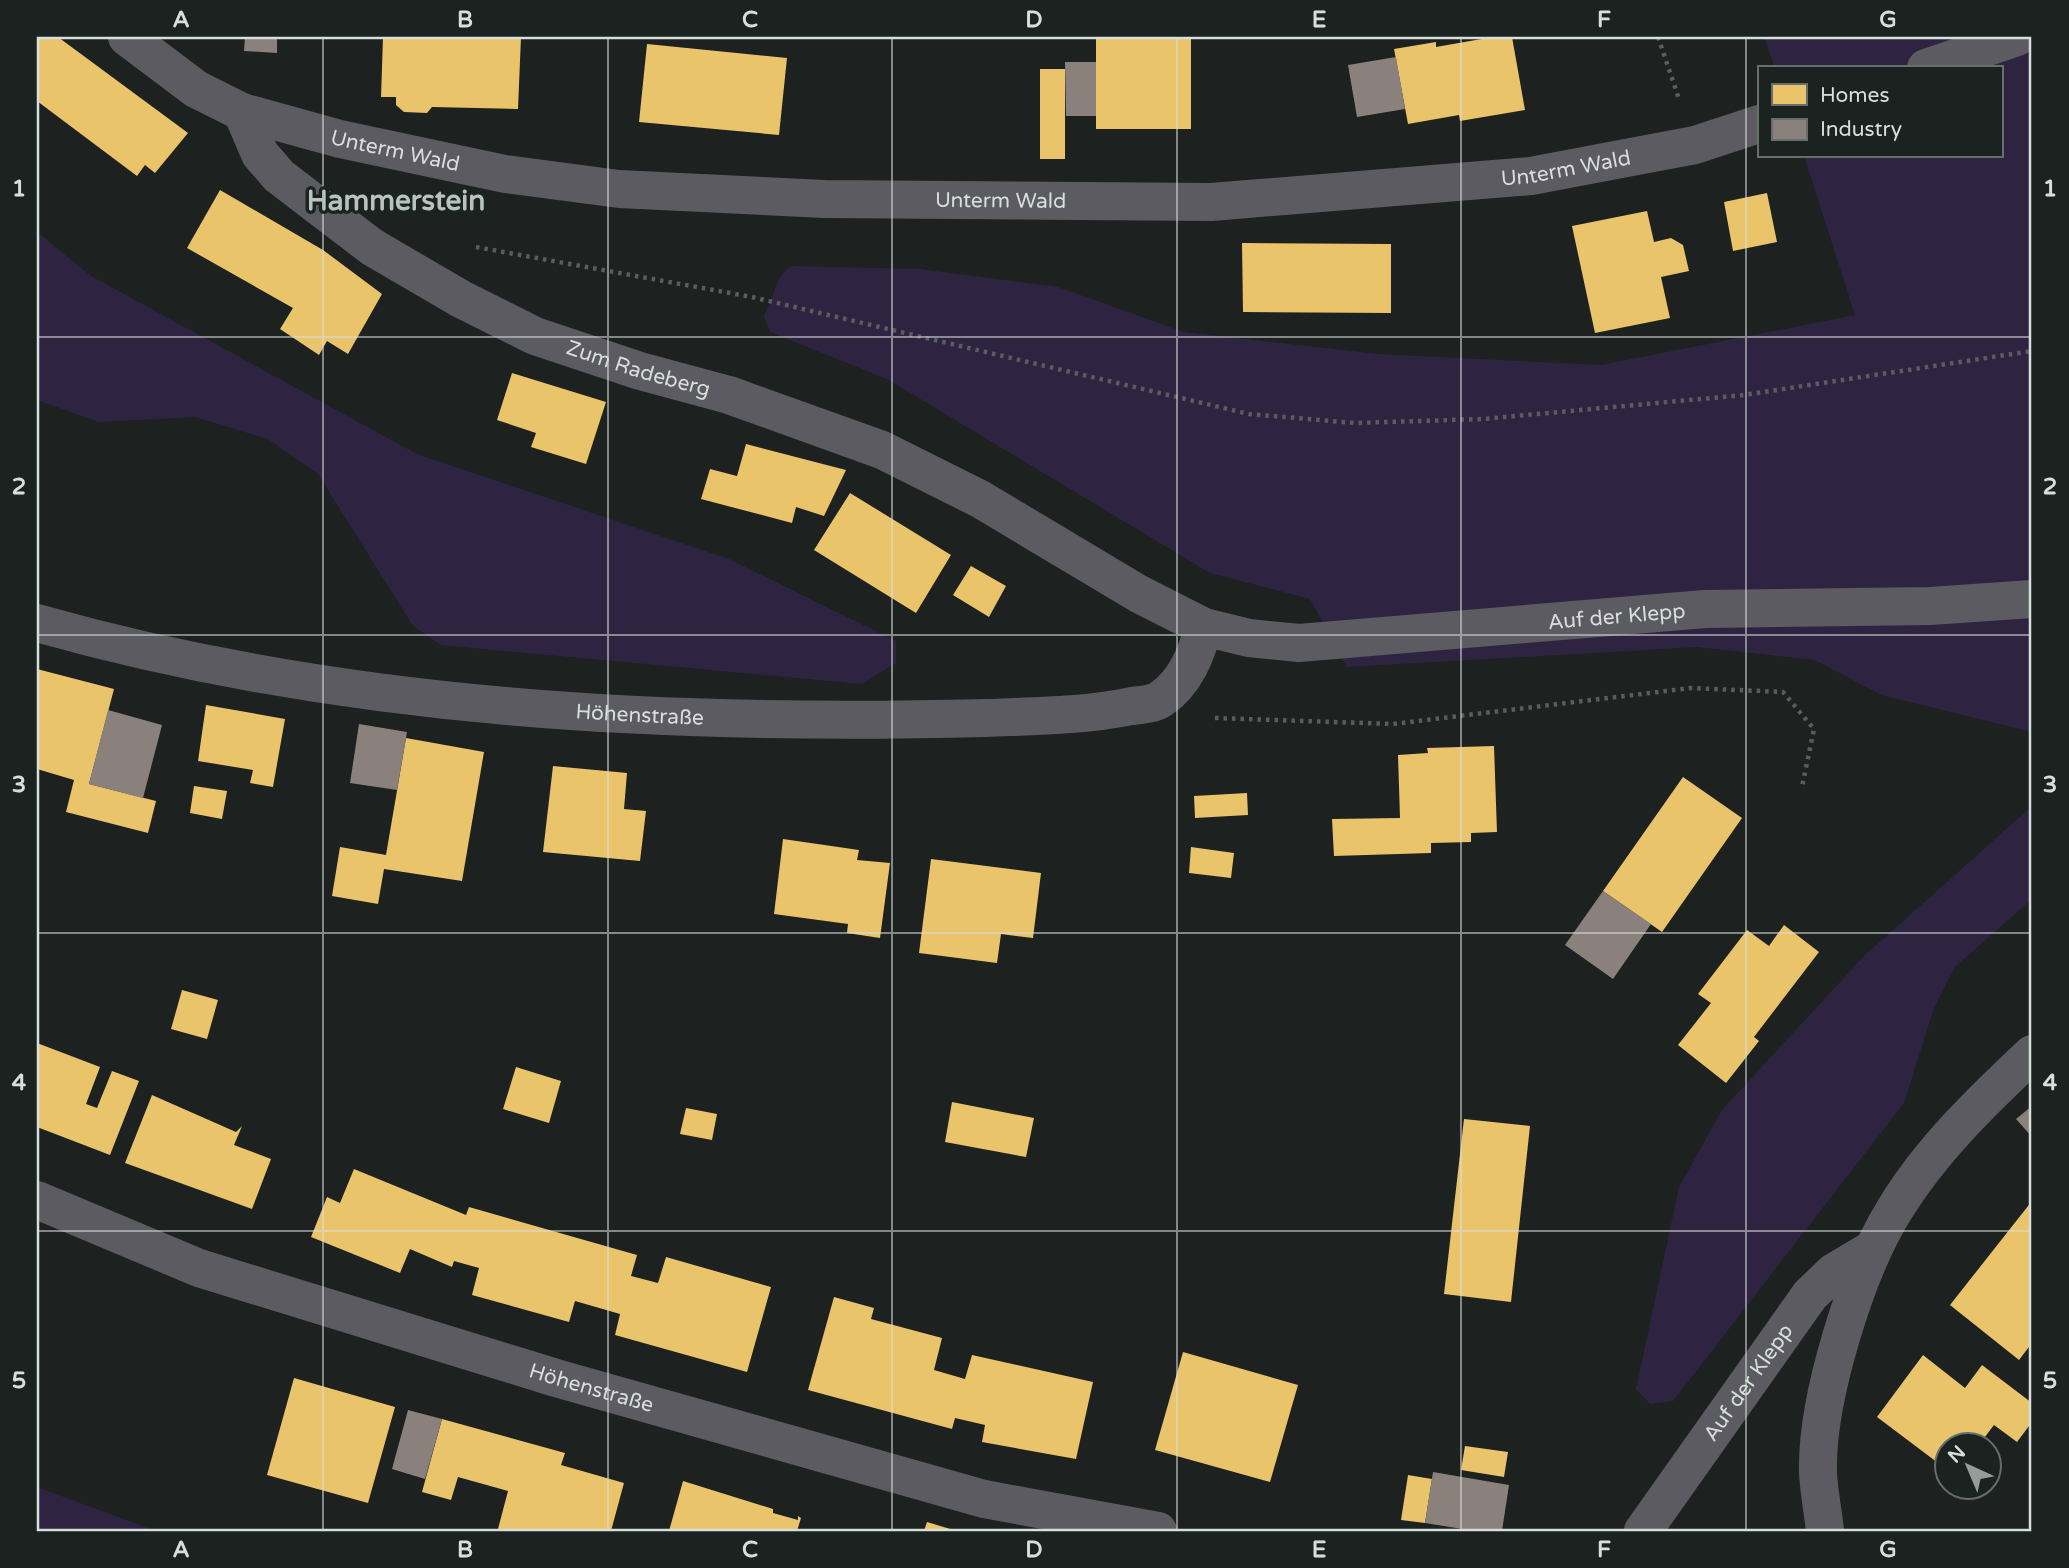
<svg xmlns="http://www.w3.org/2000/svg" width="2069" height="1568" font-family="'Varela Round',sans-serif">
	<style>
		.green { fill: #2e2441 }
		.homes { fill: #e9c46a }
		.industry { fill: #8a817c }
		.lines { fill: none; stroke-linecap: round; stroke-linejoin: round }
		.path { stroke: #5b5c5e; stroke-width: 4.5; stroke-dasharray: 3.5 5; stroke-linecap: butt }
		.street { stroke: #5c5b61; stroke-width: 38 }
		.grid { fill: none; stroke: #d8dedc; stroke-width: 2; stroke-opacity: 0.55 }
		.labels { text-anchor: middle; stroke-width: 7; stroke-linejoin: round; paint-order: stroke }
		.street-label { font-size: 21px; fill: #d8dedc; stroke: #1b2321 }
		.district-label { font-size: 28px; font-weight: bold; fill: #b8c3c0; stroke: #1b2321 }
		.neatline { fill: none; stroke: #d8dedc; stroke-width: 2.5 }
		.grid-label { font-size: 23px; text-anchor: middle; font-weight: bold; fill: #d8dedc }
	</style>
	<rect width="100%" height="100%" fill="#1d2120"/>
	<path class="green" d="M1764 37H2032V732L1881 695 1815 660 1697 647 1347 667 1310 599 1210 573 887 379 770 332 764 317 780 277 790 266 920 269 1058 287 1184 332 1378 354 1601 365 1855 315 1804 156H2001V68H1775Z
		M37 232 91 276 417 454 729 559 896 641V663L862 684 441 645 413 626 318 474 268 439 195 417 99 422 37 400Z
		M2032 806V899L1955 967 1934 1008 1904 1103 1673 1401 1650 1404 1636 1389 1679 1187 1722 1110 1864 956Z
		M37 1487 156 1531H37Z"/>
	<path class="homes" d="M37 37H58L188 133 155 173 145 165 137 176 37 101Z
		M383 37H521L518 109 432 107 427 113 404 112 396 105V97H381Z
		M1493 37H1512L1525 110 1460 121 1459 115 1408 124 1394 49 1436 42V47Z
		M1096 38H1191V129H1096Z
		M647 44 787 58 779 135 639 122Z
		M1040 69H1065V159H1040Z
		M220 190 323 250 382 294 348 354 327 341 319 355 280 329 293 308 187 248Z
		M1767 193 1777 242 1733 251 1724 202Z
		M1647 211 1654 242 1671 238 1683 245 1689 271 1661 277 1670 318 1595 333 1572 226Z
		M1242 243 1391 244V313L1243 312Z
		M512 373 606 402 586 464 531 447 536 433 497 420Z
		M746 444 846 470 824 516 796 507 792 523 701 499 710 469 737 476Z
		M850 493 951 555 916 613 814 550Z
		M971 566 1006 586 989 617 953 595Z
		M37 669 114 689 89 784 156 801 148 833 66 812 74 780 37 769Z
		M206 705 285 719 273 787 250 783 253 770 198 761Z
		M406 738 484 752 462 881 384 869 378 904 332 896 340 847 386 855Z
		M1494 746 1497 832 1471 833V842L1431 843V853L1334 856 1332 819 1400 818 1398 755 1428 753 1427 748Z
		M553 766 627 773 624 809 646 811 640 861 543 852Z
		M1683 777 1742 818 1662 932 1603 891Z
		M194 786 227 791 222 819 190 813Z
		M1247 793 1248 815 1195 818 1194 796Z
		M783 839 859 850 857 860 890 863 880 938 847 933 848 924 774 914Z
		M1191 847 1234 853 1231 878 1189 873Z
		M931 859 1041 873 1033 938 1001 934 997 963 919 953Z
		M1784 925 1819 952 1754 1037 1759 1041 1726 1083 1678 1045 1711 1003 1698 994 1747 930 1769 946Z
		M182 990 218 1000 207 1039 171 1029Z
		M37 1043 100 1067 86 1104 97 1108 112 1071 139 1081 110 1155 37 1127Z
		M516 1067 561 1081 549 1123 503 1109Z
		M152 1095 236 1132 242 1126 234 1145 271 1159 252 1209 125 1163Z
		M952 1102 1034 1118 1026 1157 945 1142Z
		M686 1108 717 1114 712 1140 680 1134Z
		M1464 1119 1530 1126 1511 1302 1444 1294Z
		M354 1169 466 1215 469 1207 637 1255 631 1276 658 1283 666 1257 771 1287 747 1372 615 1335 620 1314 575 1301 569 1322 472 1295 479 1268 454 1261 452 1267 410 1249 400 1273 311 1237 327 1197 340 1203Z
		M2032 1201V1343L2019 1360 1950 1305Z
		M834 1297 874 1308 871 1319 942 1338 934 1370 965 1379 972 1355 1093 1382 1076 1459 982 1442 985 1425 955 1418 952 1429 808 1390Z
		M1183 1352 1298 1385 1270 1482 1155 1450Z
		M1923 1355 1965 1388 1982 1365 2032 1403V1422L2017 1442 1994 1425 1978 1446H1946V1460L1942 1466 1877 1417Z
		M294 1378 395 1407 368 1503 267 1475Z
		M442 1419 565 1453 561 1465 624 1483 611 1531 498 1529 508 1491 458 1477 451 1500 422 1492Z
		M1465 1446 1508 1452 1504 1477 1461 1470Z
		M1408 1475 1432 1479 1425 1523 1401 1520Z
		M683 1481 773 1509V1513L798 1520V1516L801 1518 797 1531H669Z
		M927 1522 957 1531H924Z"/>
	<path class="industry" d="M245 37H277V53L244 51Z
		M1396 57 1405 109 1357 117 1348 65Z
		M1065 62H1096V116H1066Z
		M108 710 162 725 143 798 89 784Z
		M359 724 407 732 397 790 350 783Z
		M1603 891 1651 924 1613 979 1565 945Z
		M2032 1106V1137L2016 1119Z
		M408 1410 442 1419 425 1479 392 1469Z
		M1433 1472 1509 1485 1502 1531H1475L1425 1523Z"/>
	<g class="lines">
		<path class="path" d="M1658 37 1679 99
			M476 247 752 297 1249 414 1355 423 1483 419 1744 395 2032 351
			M1215 718 1393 724 1691 688 1783 692 1814 729 1802 787"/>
		<g class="street">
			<path id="s1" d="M127 37 196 89 242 112 340 139 505 174 619 189 824 199 1211 202 1531 176 1695 145 1759 124"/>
			<path d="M1926 68 2017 37"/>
			<path id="s2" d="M242 112 260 154 279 176 372 247 461 299 535 336 640 371 729 395 882 450 980 499 1139 594 1204 627 1249 638 1299 643 1705 609 1930 606 2032 599"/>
			<path id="s3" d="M37 623C344 710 668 726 986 718 1035 716 1083 716 1132 706 1141 705 1154 704 1161 699 1186 682 1196 654 1204 627"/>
			<path id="s4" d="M37 1200 199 1268 556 1378 984 1499 1158 1531"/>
			<path id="s5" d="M1643 1531 1810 1295 1834 1272 1871 1250"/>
			<path d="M1825 1531C1823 1512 1819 1492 1818 1473 1816 1400 1856 1271 1895 1209 1931 1150 1982 1101 2032 1054"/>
		</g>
	</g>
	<path class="grid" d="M323 37V1531M608 37V1531M892 37V1531M1177 37V1531M1461 37V1531M1746 37V1531M37 337H2032M37 635H2032M37 933H2032M37 1231H2032"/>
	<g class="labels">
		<g class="street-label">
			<text dy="7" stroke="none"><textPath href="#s1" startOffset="296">Unterm Wald</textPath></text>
			<text dy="7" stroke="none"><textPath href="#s1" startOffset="1472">Unterm Wald</textPath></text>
			<text dy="7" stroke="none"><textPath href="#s1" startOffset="905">Unterm Wald</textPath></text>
			<text dy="7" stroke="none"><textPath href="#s2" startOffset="486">Zum Radeberg</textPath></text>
			<text dy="7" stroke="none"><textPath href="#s2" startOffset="1526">Auf der Klepp</textPath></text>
			<text dy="7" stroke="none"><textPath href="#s3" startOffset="611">Höhenstraße</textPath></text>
			<text dy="7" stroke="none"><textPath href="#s5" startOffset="182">Auf der Klepp</textPath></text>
			<text dy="7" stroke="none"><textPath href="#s4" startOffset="586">Höhenstraße</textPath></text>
		</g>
		<g class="district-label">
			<text x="396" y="210">Hammerstein</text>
		</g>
	</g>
	<rect width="2069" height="1568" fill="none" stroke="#1b2321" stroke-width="77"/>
	<rect x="1758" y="66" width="245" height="91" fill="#1b2321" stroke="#676e6c" stroke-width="2"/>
	<rect x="1772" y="84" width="35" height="21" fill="#e9c46a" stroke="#676e6c" stroke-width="2"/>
	<text x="1820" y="102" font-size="21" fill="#d8dedc">Homes</text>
	<rect x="1772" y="119" width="35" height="21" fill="#8a817c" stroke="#676e6c" stroke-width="2"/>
	<text x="1820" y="136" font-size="21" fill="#d8dedc">Industry</text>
	<g transform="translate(1968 1466) rotate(316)"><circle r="33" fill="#1b2321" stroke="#676e6c" stroke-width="2"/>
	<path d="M0-5L12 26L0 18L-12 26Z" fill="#979c9a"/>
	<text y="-10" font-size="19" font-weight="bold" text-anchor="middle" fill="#d8dedc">N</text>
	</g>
	<rect x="38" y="38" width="1992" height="1492" class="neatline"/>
	<g class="grid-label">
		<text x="181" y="27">A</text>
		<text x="465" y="27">B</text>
		<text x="750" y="27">C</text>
		<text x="1034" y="27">D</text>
		<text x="1319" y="27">E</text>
		<text x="1604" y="27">F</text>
		<text x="1888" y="27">G</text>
		<text x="19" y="196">1</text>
		<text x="2050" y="196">1</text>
		<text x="19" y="494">2</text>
		<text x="2050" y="494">2</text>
		<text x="19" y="792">3</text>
		<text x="2050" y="792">3</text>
		<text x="19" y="1090">4</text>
		<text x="2050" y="1090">4</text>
		<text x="19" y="1388">5</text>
		<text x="2050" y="1388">5</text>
		<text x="181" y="1557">A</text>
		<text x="465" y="1557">B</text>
		<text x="750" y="1557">C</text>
		<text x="1034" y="1557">D</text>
		<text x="1319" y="1557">E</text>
		<text x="1604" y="1557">F</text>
		<text x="1888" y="1557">G</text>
	</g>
</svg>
